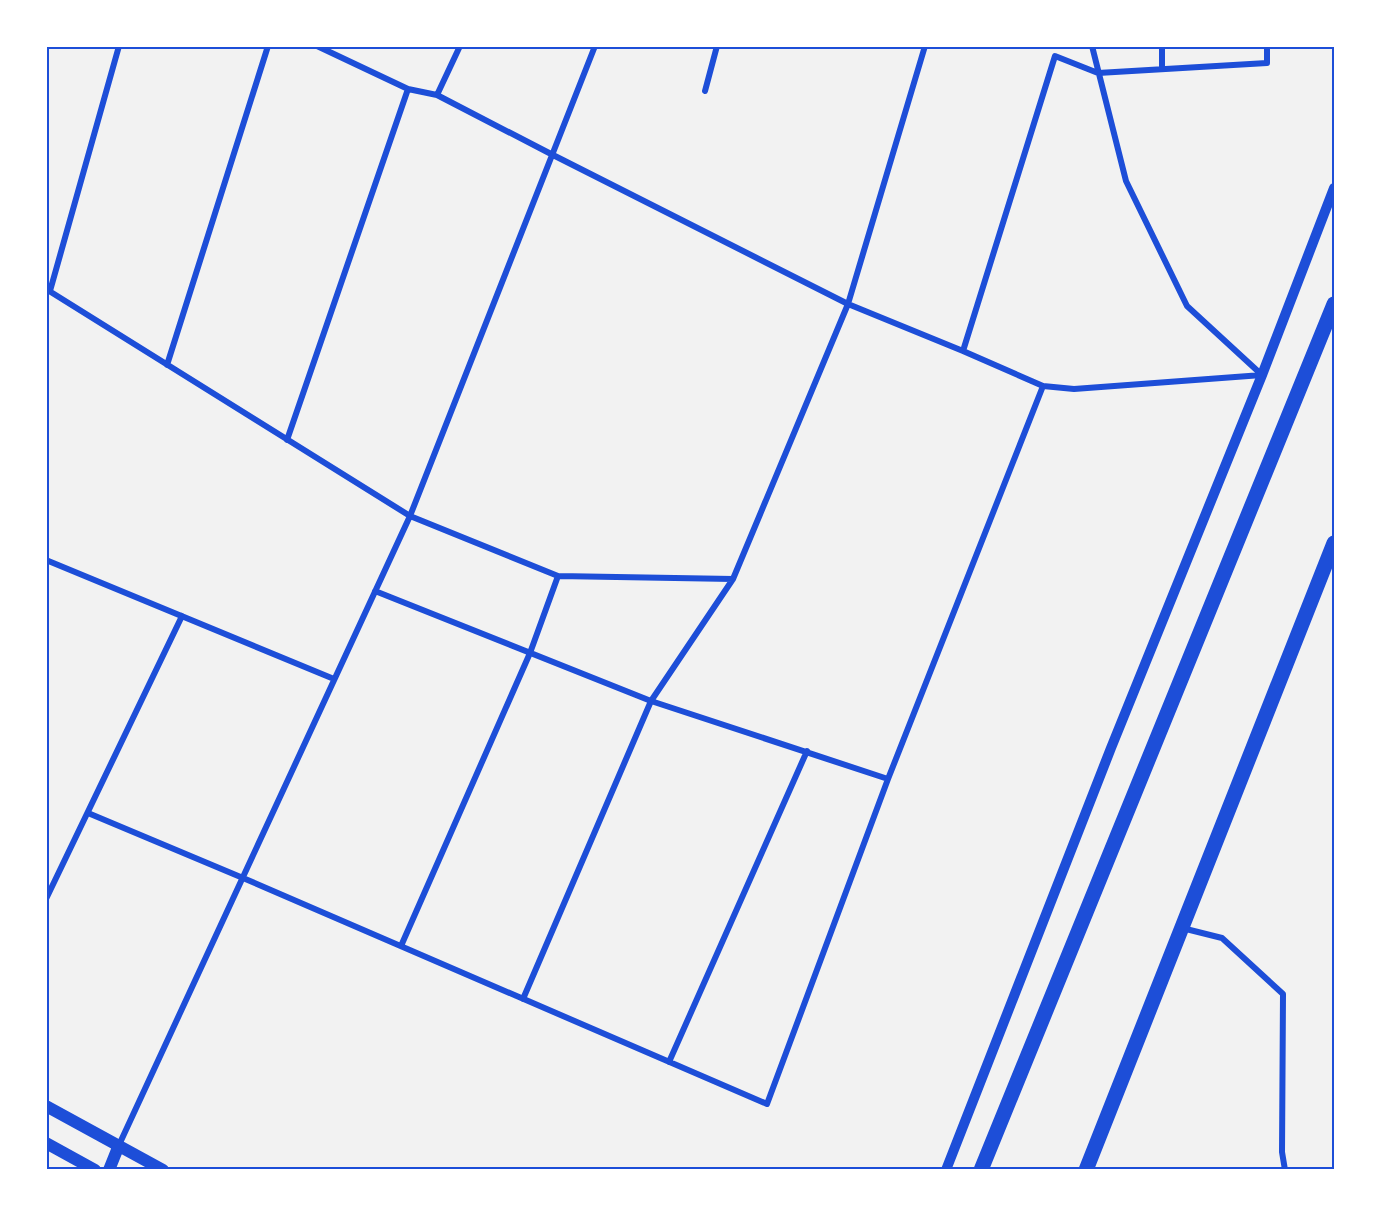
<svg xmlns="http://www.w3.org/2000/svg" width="1381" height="1216" font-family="'Golos Text',sans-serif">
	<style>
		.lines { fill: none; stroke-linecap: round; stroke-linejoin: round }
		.minor { stroke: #1d4ed8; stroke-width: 6 }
		.tertiary { stroke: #1d4ed8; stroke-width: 10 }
		.secondary { stroke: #1d4ed8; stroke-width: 12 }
		.primary { stroke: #1d4ed8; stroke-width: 15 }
		.neatline { fill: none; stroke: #1d4ed8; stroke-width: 2 }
	</style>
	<rect width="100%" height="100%" fill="#f2f2f2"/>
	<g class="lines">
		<path class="minor" d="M317 46 408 89 437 95 553 155 848 304 963 351 1043 386 1074 389 1262 375
			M1092 46 1126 181 1187 306 1262 375
			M1162 46V69
			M705 91 717 46
			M437 95 460 46
			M46 289 410 516 558 576 733 579
			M50 291 119 46
			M963 351 1055 56 1098 73 1267 63V46
			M167 365 268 46
			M287 440 408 89
			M46 560 334 679
			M375 591 651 701 888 779
			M88 813 243 878 767 1104 888 779 1043 386
			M46 899 182 616
			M1182 928 1222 938 1283 994 1282 1152 1285 1170
			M401 946 530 653 558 576
			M523 999 651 701 733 579 848 304 925 46
			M669 1062 807 751
			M119 1145 410 516 595 46"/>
		<path class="tertiary" d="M946 1170 1111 748 1262 375 1334 188"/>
		<path class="secondary" d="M46 1106 163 1170
			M46 1143 95 1170
			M109 1170 119 1145"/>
		<path class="primary" d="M981 1170 1334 304
			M1086 1170 1334 543"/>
	</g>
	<rect width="1381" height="1216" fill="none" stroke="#ffffff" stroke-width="96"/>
	<rect x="48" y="48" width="1285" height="1120" class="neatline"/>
</svg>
